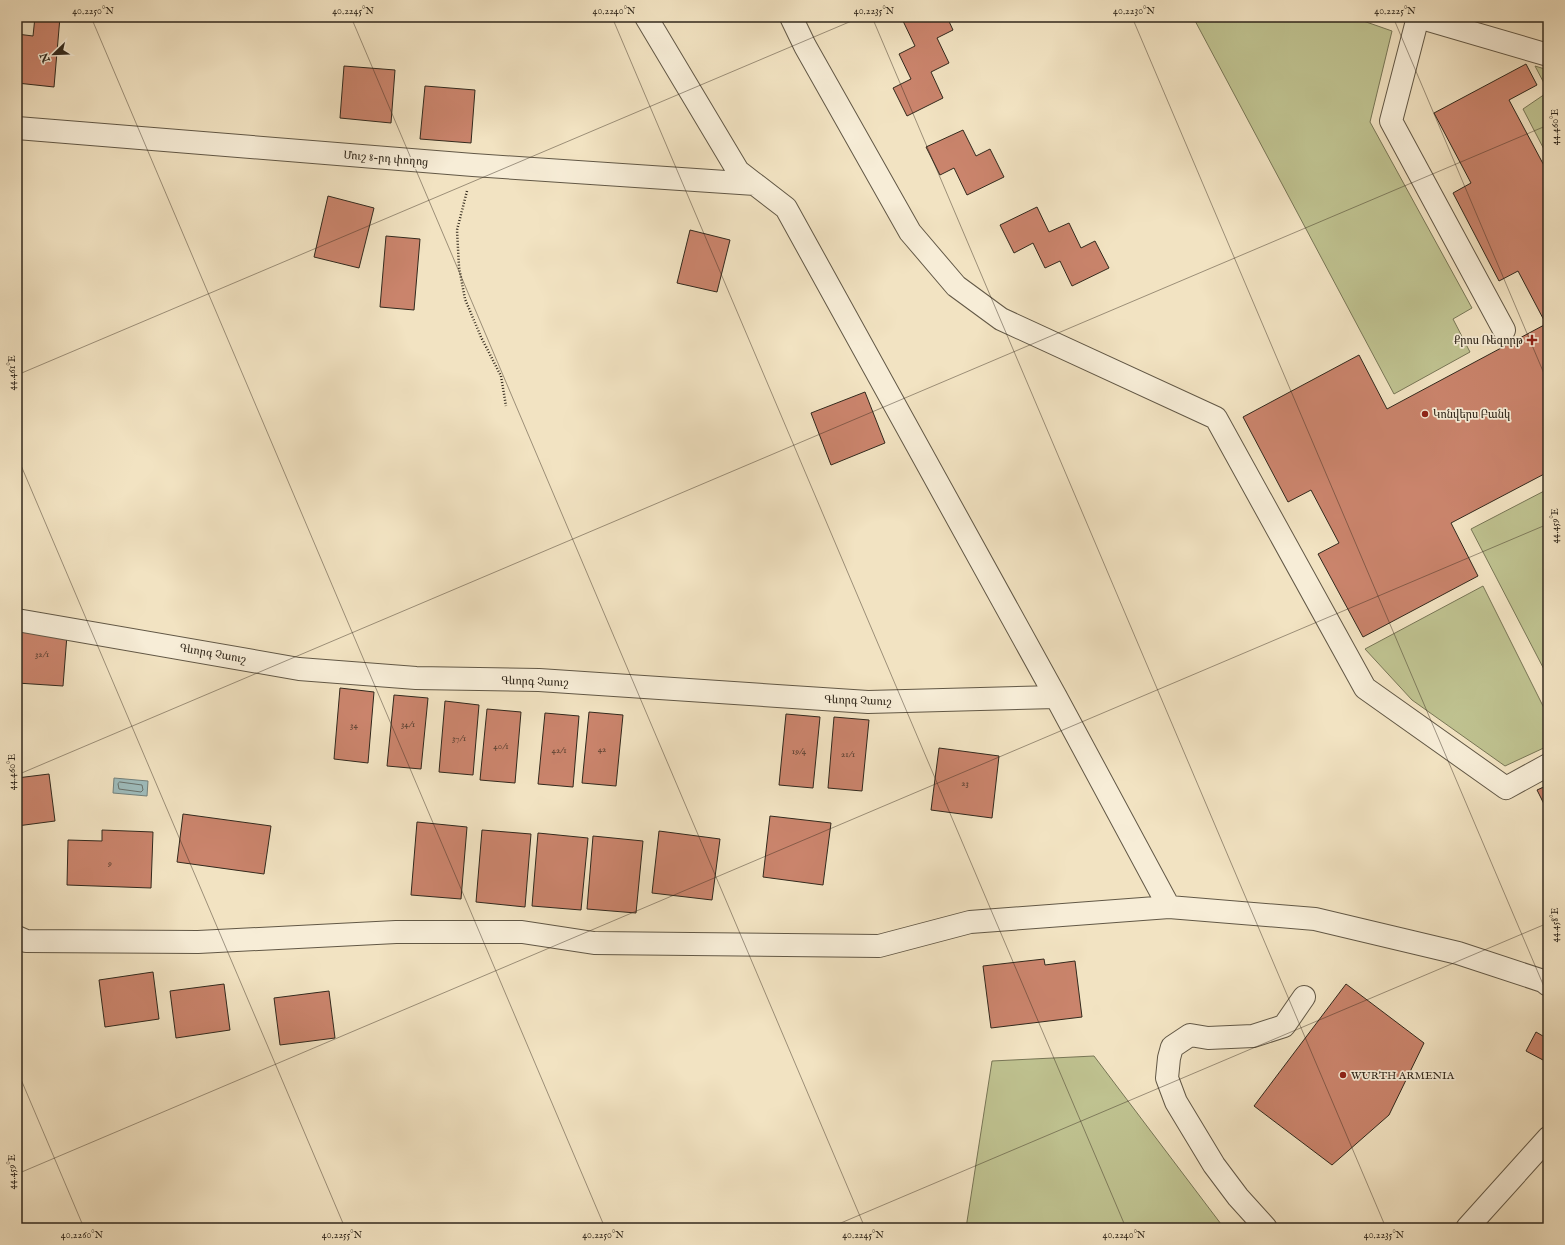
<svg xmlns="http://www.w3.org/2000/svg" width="1565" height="1245" font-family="'IM FELL English','Noto Serif Armenian',serif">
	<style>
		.green { fill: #bfc290; stroke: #787656 }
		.water { fill: #9ebcbc; stroke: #73817c }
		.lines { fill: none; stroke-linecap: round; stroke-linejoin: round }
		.shore { stroke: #68726c; stroke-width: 1 }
		.building { fill: #ca846c; stroke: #32291d }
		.minor-casing { stroke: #625846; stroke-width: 24 }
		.path { stroke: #32291d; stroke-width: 2.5; stroke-dasharray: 1 2; stroke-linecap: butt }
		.minor { stroke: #f7edd7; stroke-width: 22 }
		.ticks { fill: none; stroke: #32291d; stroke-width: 1; stroke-opacity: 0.45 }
		.poi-dot { fill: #8f2418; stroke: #f7edd7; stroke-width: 1.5 }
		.labels { text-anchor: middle; stroke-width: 3.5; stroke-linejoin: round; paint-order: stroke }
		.number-label { font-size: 9px; fill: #584031 }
		.street-label { font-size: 11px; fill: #32291d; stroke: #f7edd7 }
		.poi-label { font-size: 11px; fill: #32291d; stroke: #f7edd7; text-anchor: start }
		.neatline { fill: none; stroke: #32291d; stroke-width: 1.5 }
		.ticks-label { font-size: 10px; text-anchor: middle; fill: #32291d }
	</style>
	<rect width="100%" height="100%" fill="#f2e3c2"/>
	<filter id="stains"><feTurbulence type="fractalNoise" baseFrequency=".005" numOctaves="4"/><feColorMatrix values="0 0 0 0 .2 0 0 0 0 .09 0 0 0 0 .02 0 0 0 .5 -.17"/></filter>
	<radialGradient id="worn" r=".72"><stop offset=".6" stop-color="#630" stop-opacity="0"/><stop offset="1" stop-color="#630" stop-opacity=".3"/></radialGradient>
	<path class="green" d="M1193 17H1352L1392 31 1370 122 1472 308 1453 319 1470 352 1394 394Z
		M1535 66 1548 70V157L1523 109 1545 94V85Z
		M1548 489V677L1471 529Z
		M1483 586 1548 716V746L1505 766 1412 700 1365 649Z
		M1094 1056 1224 1228H966L992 1061Z"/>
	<path class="water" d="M114 778 148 781 147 796 113 793Z"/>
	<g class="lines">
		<path class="shore" d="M120 782 142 785 143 790 141 792 119 789 118 784Z"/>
	</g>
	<path class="building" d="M35 17H60L54 87 17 83V34L33 36Z
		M910 17H947L953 30 937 38 949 63 931 72 943 98 907 116 893 88 911 79 899 54 915 46 903 21Z
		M1526 64 1537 85 1509 100 1548 173V472L1451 523 1478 576 1363 637 1318 554 1339 543 1311 490 1288 502 1243 417 1359 355 1387 409 1546 324 1518 271 1499 281 1453 193 1471 183 1434 113Z
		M344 66 395 70 391 123 340 118Z
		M425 86 475 90 471 143 420 139Z
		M963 130 976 156 990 149 1004 177 967 195 954 168 940 175 926 147Z
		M328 196 374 208 359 268 314 257Z
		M1037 207 1049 232 1069 223 1081 248 1095 241 1109 268 1072 286 1060 261 1045 268 1033 243 1014 253 1000 225Z
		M690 230 730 240 717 292 677 283Z
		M386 236 420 239 414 310 380 307Z
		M865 392 885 443 831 465 811 413Z
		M20 631 67 635 63 686 17 683Z
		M340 688 374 692 368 763 334 759Z
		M394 695 428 698 421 769 387 766Z
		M445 701 479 705 473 775 439 772Z
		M487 709 521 712 515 783 480 780Z
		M589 712 623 715 616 786 582 783Z
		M545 713 579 716 573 787 538 784Z
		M786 714 820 717 813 788 779 785Z
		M834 717 869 720 862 791 828 788Z
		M939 748 999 756 992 818 931 810Z
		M49 774 55 821 17 826V778Z
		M1548 785V812L1537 790Z
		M183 814 271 826 264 874 177 862Z
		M770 816 831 823 823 885 763 877Z
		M417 822 467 827 461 899 411 895Z
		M102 830 153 832 151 888 67 885 68 840 102 841Z
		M482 830 531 834 525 907 476 902Z
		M659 831 720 839 712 900 652 893Z
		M538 833 588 838 581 910 532 906Z
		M593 836 643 841 636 913 587 909Z
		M1044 959 1045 965 1075 961 1082 1017 991 1028 983 966Z
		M153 972 159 1019 105 1027 99 980Z
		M224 984 230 1030 176 1038 170 991Z
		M1346 984 1424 1043 1389 1115 1332 1165 1254 1106Z
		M329 991 335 1038 280 1045 274 998Z
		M1536 1032 1548 1039V1051L1543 1060 1526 1051Z"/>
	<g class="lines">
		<g class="minor-casing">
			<path id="minor" d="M646 17 738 171 786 208 1056 697 1169 907
				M791 17 805 46 910 232 956 286 1001 319 1216 418 1365 688 1506 788 1548 765
				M1418 17 1391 121 1504 330
				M1418 17 1548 55
				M17 128 473 165 755 184
				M17 620 299 669 416 678 539 680 868 702 1056 697
				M17 937 26 941 198 942 396 932H522L594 943 879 946 970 922 1169 907 1315 919 1458 953 1543 981 1548 985
				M1266 1228 1238 1197 1214 1165 1176 1102 1167 1078 1169 1058 1172 1047 1190 1035 1208 1038 1253 1036 1284 1026 1304 997
				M1467 1228 1548 1138"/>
		</g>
		<path class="path" d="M467 191 457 230 459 267 465 299 481 337 501 376 506 406"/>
		<use href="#minor" class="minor"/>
	</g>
	<path class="ticks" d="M91 17 605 1228M351 17 865 1228M612 17 1126 1228M872 17 1386 1228M1132 17 1548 996M1393 17 1548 383M17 375 861 17M17 456 345 1228M17 775 1548 125M17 1070 84 1228M17 1174 1548 524M829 1228 1548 923"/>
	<g class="poi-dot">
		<path d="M1530 334h4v4h4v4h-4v4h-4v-4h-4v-4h4z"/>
		<circle cx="1425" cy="414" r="4"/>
		<circle cx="1343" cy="1075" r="4"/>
	</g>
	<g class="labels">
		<g class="number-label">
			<text x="42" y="657">32/1</text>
			<text x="408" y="727">34/1</text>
			<text x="354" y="728">34</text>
			<text x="459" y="741">37/1</text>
			<text x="501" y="749">40/1</text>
			<text x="602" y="752">42</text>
			<text x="559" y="753">42/1</text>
			<text x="799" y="754">19/4</text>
			<text x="848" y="757">21/1</text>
			<text x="965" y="786">23</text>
			<text x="110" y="866">9</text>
		</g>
		<g class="street-label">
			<text transform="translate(386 158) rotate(5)" y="4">Մուշ 8-րդ փողոց</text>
			<text transform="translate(213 653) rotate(10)" y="4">Գևորգ Չաուշ</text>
			<text transform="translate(535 681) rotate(2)" y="4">Գևորգ Չաուշ</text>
			<text transform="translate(858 700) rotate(2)" y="4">Գևորգ Չաուշ</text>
		</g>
		<g class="poi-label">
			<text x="1523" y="344" text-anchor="end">Քրոս Ռեզորթ</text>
			<text x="1433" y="418">Կոնվերս Բանկ</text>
			<text x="1351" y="1079">WURTH ARMENIA</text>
		</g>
	</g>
	<rect width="1565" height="1245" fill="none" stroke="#f2e3c2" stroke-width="44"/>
	<g transform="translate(54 54) rotate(247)" stroke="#f7edd7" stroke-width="3" paint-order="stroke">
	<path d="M0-3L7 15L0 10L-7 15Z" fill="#32291d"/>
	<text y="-6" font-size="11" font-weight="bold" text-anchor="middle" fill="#32291d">N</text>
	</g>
	<rect x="22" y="22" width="1521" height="1201" class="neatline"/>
	<g class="ticks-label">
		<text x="93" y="14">40.2250°N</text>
		<text x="353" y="14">40.2245°N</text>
		<text x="614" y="14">40.2240°N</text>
		<text x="874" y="14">40.2235°N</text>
		<text x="1134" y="14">40.2230°N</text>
		<text x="1395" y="14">40.2225°N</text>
		<text transform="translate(1554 127) rotate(-90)" y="4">44.460°E</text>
		<text transform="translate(11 373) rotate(-90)" y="4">44.461°E</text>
		<text transform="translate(1554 526) rotate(-90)" y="4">44.459°E</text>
		<text transform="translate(11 772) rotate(-90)" y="4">44.460°E</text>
		<text transform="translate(1554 925) rotate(-90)" y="4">44.458°E</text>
		<text transform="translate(11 1172) rotate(-90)" y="4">44.459°E</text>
		<text x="82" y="1238">40.2260°N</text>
		<text x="342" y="1238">40.2255°N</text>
		<text x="603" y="1238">40.2250°N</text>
		<text x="863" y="1238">40.2245°N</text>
		<text x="1124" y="1238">40.2240°N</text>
		<text x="1384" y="1238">40.2235°N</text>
	</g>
	<rect width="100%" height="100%" filter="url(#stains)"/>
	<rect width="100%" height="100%" fill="url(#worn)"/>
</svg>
